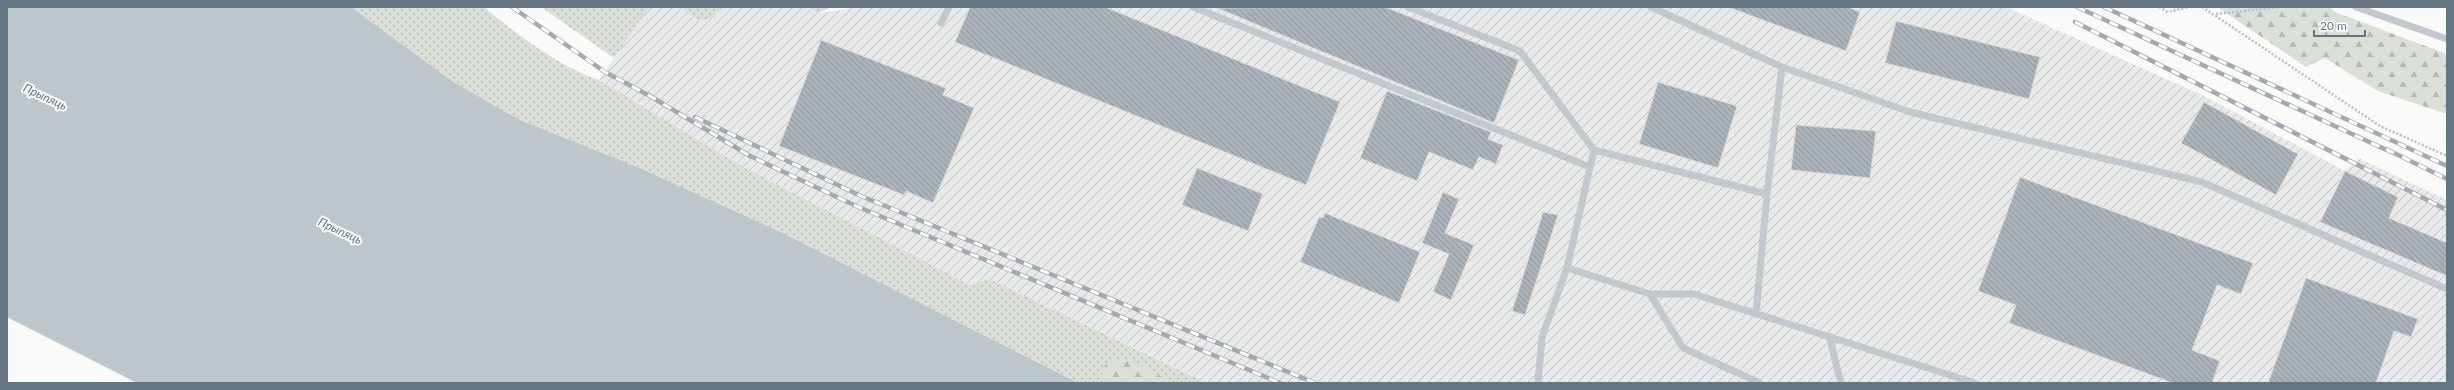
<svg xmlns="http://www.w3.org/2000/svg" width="2454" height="390" font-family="Lato,sans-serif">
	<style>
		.industrial { fill: url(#industrial-furrows) }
		.green { fill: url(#green-dots) }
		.forest { fill: url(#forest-firs) }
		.water { fill: #bbc7cb }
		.building { fill: url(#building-back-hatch); stroke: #dcdcda }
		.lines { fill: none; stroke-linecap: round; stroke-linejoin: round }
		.path { stroke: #bbbfc2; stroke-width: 2.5; stroke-dasharray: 2 2; stroke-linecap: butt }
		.service { stroke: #c3c8cc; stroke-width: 7 }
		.rail-casing { stroke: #a2aab0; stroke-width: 4.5 }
		.rail { stroke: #fff; stroke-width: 3; stroke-dasharray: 9; stroke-linecap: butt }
		.labels { text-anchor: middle; stroke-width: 4; stroke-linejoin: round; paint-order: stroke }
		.water-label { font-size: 12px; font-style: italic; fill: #60757c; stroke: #fff }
	</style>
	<defs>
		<pattern id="industrial-furrows" width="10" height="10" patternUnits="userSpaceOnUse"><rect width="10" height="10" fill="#e8e9e9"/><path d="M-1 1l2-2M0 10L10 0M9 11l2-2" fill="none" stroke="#c0c1c2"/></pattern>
		<pattern id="green-dots" width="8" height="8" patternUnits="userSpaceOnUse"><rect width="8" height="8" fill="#dadfd7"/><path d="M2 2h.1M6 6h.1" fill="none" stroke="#b4b9b4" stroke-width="1.8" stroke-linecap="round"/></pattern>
		<pattern id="forest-firs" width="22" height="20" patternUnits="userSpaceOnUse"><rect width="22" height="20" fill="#dadfd7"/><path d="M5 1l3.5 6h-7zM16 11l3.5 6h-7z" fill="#b4b9b4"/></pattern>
		<pattern id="building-back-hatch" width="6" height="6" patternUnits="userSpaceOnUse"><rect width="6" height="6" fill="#aab3b9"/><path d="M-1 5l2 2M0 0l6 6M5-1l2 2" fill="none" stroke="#8e969c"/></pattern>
	</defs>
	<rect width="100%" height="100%" fill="#fafaf8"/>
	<path class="industrial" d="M650 7H681L700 21 715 17 721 7H806L819 13 861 7H2006L2204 96 2345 171 2358 158 2447 200V383H1197L1198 378 989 279 970 285 740 165 599 80Z"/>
	<path class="green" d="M351 7H484C513 32 563 69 599 80L740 165 970 285 989 279 1199 379 1197 383H1078L783 233 522 121 455 83Z
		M541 7H650L614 58Z
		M681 7H721L715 17 700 21Z
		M806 7H831L819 13Z"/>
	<path class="forest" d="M2217 7H2330L2335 12 2447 54V114L2378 91 2325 58 2306 67Z
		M1121 358 1134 361 1173 383H1105C1096 368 1107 361 1121 358Z"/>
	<path class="water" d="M7 7H351L455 83 522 121 639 168 783 233 1078 383H137L7 317Z"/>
	<path class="building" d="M970 7H1105L1340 102 1306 185 955 42Z
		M1385 7 1519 60 1494 123 1217 8Z
		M1728 7H1848L1860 12 1846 51Z
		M1896 21 2040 57 2029 99 1885 63Z
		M821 40 946 88 943 95 974 108 933 203 906 191 904 195 779 146Z
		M1658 82 1737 106 1718 168 1639 144Z
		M1387 91 1491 132 1488 139 1503 145 1496 164 1479 157 1473 170 1429 152 1417 181 1360 158Z
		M2204 102 2298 154 2276 195 2181 143Z
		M1796 125 1876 131 1870 178 1791 170Z
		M1197 168 1263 194 1248 231 1182 205Z
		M2345 171 2398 197 2389 218 2447 243V276L2320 222Z
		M2020 177 2253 263 2241 294 2217 285 2192 350 2220 361 2212 383H2173L2009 323 2016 305 1978 291Z
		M1443 192 1459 199 1445 233 1474 245 1451 300 1433 292 1449 254 1422 243Z
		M1543 212 1558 215 1525 315 1512 311Z
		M1325 213 1420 252 1399 303 1300 262 1319 217 1323 218Z
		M2306 278 2418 319 2411 337 2394 331 2376 383H2268Z"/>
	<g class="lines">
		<path class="path" d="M2159 7 2168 12 2189 7
			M2202 7 2380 126 2447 156
			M2216 14 2280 7"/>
		<path class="service" d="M1193 7 1590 167
			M1408 7 1520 51 1594 150 1767 194
			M1651 7 1782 67 1910 112 2202 182 2447 289
			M2356 7 2447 39
			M941 23 949 7
			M1594 150 1567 268 1650 294 1683 348 1760 383
			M1650 294H1694L1975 383
			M1756 314 1767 194 1782 67
			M1829 336 1841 383
			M1538 383 1542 337 1567 268"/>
		<g class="rail-casing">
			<path id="rail" d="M512 7 605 72 650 96 750 156 856 206 1280 383
				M2077 7 2391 152
				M2104 7 2447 166
				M2075 22 2447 210
				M695 117 861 196 1315 383
				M2386 149 2447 179"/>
		</g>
		<use href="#rail" class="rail"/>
	</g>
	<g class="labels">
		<g class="water-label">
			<text transform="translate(45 97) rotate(25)" y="4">Прыпяць</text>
			<text transform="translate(340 231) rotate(25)" y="4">Прыпяць</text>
		</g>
	</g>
	<rect width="2454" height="390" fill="none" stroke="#657683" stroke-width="16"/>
	<path d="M2314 30v6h51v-6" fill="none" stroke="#657683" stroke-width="2"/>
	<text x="2320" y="30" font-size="12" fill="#657683" stroke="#ffffff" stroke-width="3" paint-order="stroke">20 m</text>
</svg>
